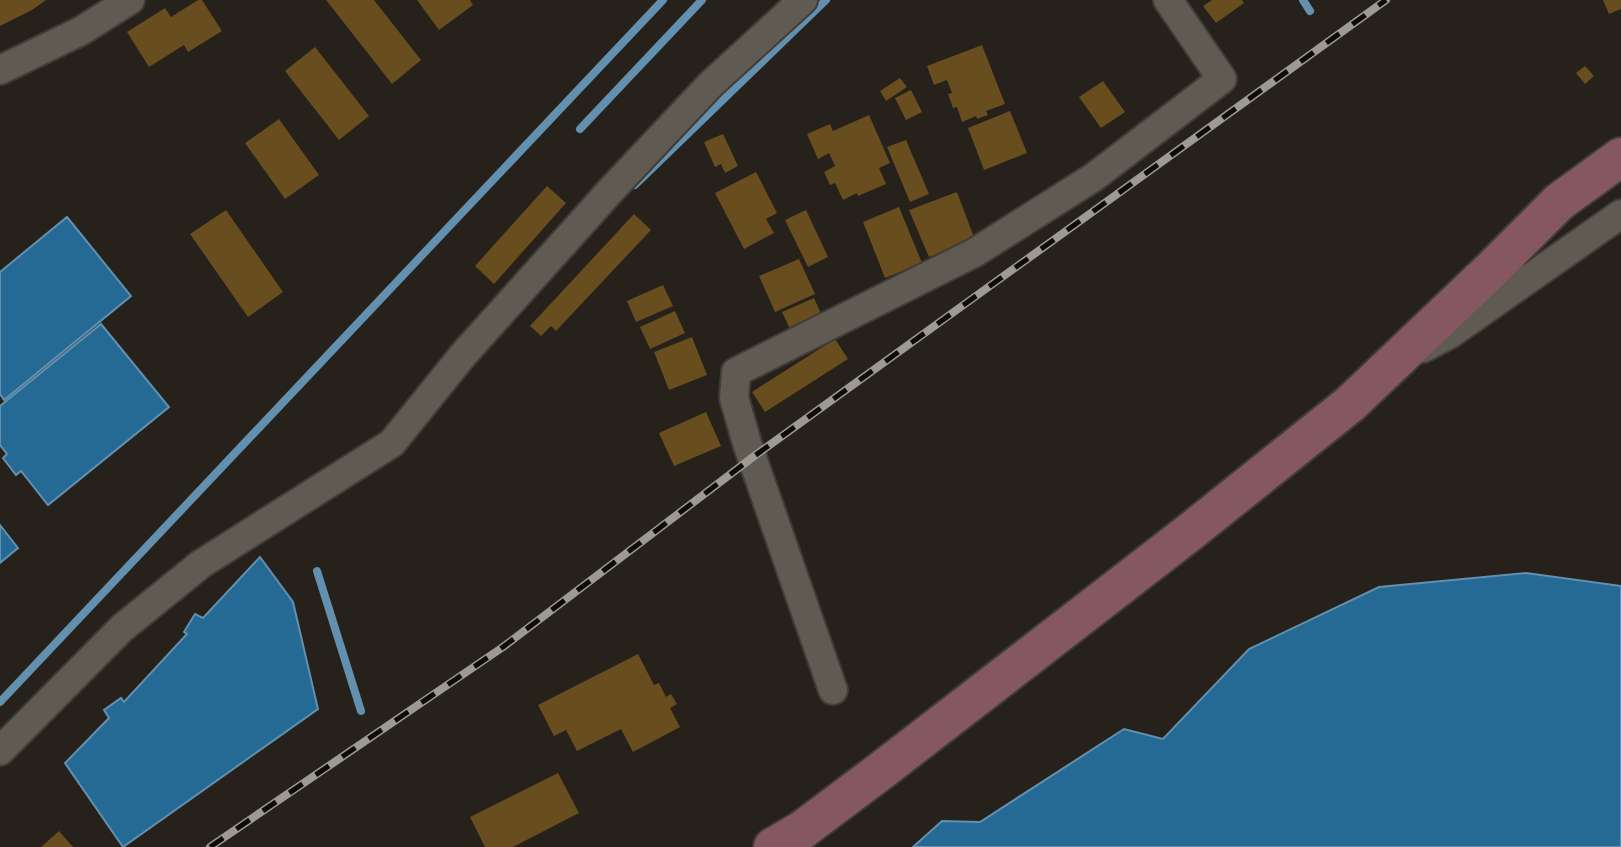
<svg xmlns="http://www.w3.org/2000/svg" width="1621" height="847" font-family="'Alegreya Sans',sans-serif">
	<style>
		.water { fill: #256995; stroke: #6290ae; stroke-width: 2 }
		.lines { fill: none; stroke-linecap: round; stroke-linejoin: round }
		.stream { stroke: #6290ae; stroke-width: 8 }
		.building { fill: #684d1e }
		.street-casing { stroke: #403c38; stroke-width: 32 }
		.secondary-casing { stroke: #403c38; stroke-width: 42 }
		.street { stroke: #5f5a52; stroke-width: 28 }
		.secondary { stroke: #84585e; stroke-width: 38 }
		.rail-casing { stroke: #9d9993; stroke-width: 8 }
		.rail { stroke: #0d0b08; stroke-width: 5; stroke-dasharray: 16; stroke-linecap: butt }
	</style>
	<rect width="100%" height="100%" fill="#26211b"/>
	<path class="water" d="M67 217 131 296 4 400 0 394V272Z
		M101 324 169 407 48 505 21 471 16 475 3 458 7 454 0 445V406Z
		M0 525 18 548 0 563Z
		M260 557 293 602 318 709 123 847 65 763 109 718 104 710 121 698 124 702 187 634 184 632 195 614 203 618Z
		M1526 573 1621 586V847H913L942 821 980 822 1124 729 1163 739 1249 649 1379 587Z"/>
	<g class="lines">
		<path class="stream" d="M1303 0 1310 11
			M580 129 702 0
			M635 185 826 0
			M317 571 361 711
			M0 702 663 0"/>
	</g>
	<path class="building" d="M0 0H46L32 10 0 26Z
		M198 0H202L222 31 188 52 184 45 149 67 127 32 165 8 171 17Z
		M326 0H374L421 60 392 84Z
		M417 0H470L473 5 439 30Z
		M1212 0H1242L1244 3 1216 23 1203 6Z
		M1603 0H1621V9L1609 14Z
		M982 45 1005 104 986 111 988 115 977 119 976 116 962 122 957 107 953 108 948 94 952 93 947 80 934 85 927 66Z
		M315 47 369 116 339 140 285 71Z
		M1585 66 1594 76 1585 84 1576 73Z
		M900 78 907 87 886 101 880 91Z
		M1103 81 1125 112 1101 128 1079 97Z
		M911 90 922 112 906 120 895 98Z
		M1010 111 1027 153 984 170 968 128Z
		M869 115 890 163 879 168 886 184 858 196 857 193 843 200 835 183 830 185 824 172 835 166 829 153 818 159 807 134 830 124 833 131Z
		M279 119 319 175 285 199 245 143Z
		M723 134 738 166 725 173 721 164 715 167 704 142Z
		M906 140 929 194 910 202 887 147Z
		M756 172 777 213 766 219 774 233 744 249 715 193Z
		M547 186 566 203 494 284 475 266Z
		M957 192 975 240 929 257 909 210Z
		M899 207 922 263 885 278 863 222Z
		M226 210 283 292 248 317 190 234Z
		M806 210 828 257 808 267 785 220Z
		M634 214 651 230 556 331 551 326 541 336 530 326Z
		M799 259 815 294 775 312 759 276Z
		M663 285 673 306 636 322 627 301Z
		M814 298 822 316 791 331 782 312Z
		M675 311 685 333 650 349 640 327Z
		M692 337 707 375 669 390 654 352Z
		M835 339 848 359 765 412 752 392Z
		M706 412 721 446 674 466 659 433Z
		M638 654 654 685 659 683 666 697 671 694 677 704 670 708 680 727 633 752 621 729 577 751 566 730 554 736 538 705Z
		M558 773 579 813 513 847H485L470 817Z
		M59 831 73 847H41Z"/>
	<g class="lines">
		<g class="street-casing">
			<path id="street" d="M0 70 81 31 130 0
				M1423 348 1450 334 1621 214
				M833 690 747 443 734 398 736 372 974 253 1094 177 1222 79 1168 0
				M0 751 122 628 201 564 392 443 463 355 612 189 711 84 803 0"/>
		</g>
		<g class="secondary-casing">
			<path id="secondary" d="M773 847 802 830 882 770 1190 532 1350 404 1491 270 1559 202 1621 157"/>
		</g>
		<use href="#street" class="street"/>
		<use href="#secondary" class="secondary"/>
		<g class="rail-casing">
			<path id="rail" d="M210 847 503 647 753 457 1386 0"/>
		</g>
		<use href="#rail" class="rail"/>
	</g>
</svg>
